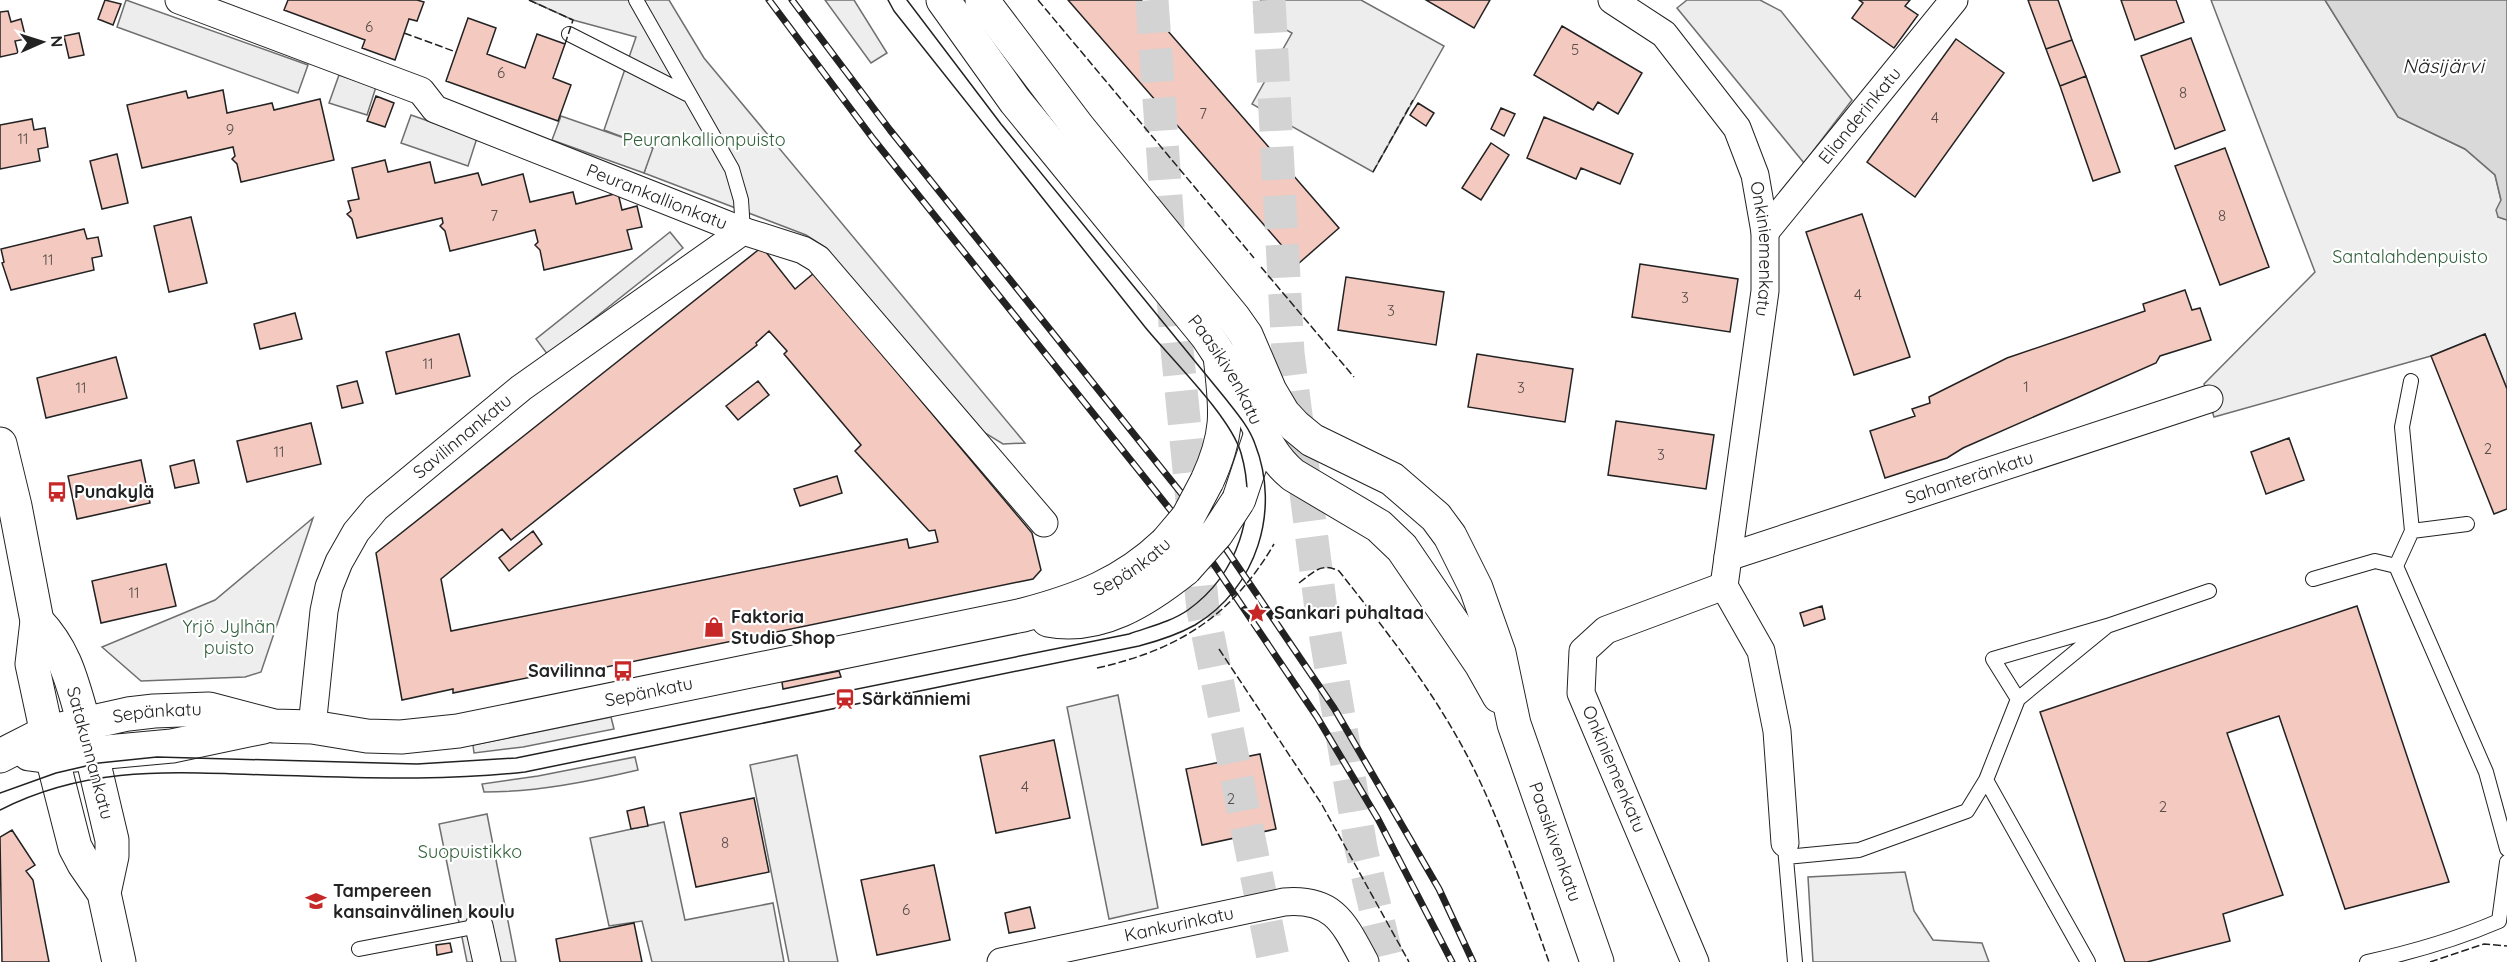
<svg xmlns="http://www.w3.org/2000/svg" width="2507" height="962" font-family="Quicksand,sans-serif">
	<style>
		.green { fill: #eee; stroke: #6f6f6f; stroke-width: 1.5 }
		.parking { fill: #ededed; stroke: #6f6f6f; stroke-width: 1.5 }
		.water { fill: #d9d9d9; stroke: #6f6f6f; stroke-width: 1.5 }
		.building { fill: #f3c9c0; stroke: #222; stroke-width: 1.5; fill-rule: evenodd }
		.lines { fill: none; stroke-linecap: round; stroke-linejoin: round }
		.trunk-tunnel { stroke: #d3d3d3; stroke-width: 33; stroke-dasharray: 33 16; stroke-linecap: butt }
		.service-casing { stroke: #222; stroke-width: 16 }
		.minor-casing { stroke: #222; stroke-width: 29 }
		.tertiary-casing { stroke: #222; stroke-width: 35 }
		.secondary-casing { stroke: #222; stroke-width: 35 }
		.primary-casing { stroke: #222; stroke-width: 35 }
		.service { stroke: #fff; stroke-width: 14 }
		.minor { stroke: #fff; stroke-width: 27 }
		.tertiary { stroke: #fff; stroke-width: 33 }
		.secondary { stroke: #fff; stroke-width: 33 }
		.primary { stroke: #fff; stroke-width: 33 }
		.tram { stroke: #222; stroke-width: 1.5 }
		.rail-casing { stroke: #222; stroke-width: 7 }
		.rail { stroke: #fff; stroke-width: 4.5; stroke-dasharray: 14; stroke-linecap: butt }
		.secondary-bridge-casing { stroke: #222; stroke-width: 35; stroke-linecap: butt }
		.secondary-bridge { stroke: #fff; stroke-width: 33 }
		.fence { stroke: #222; stroke-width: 1.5; stroke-dasharray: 8 3; stroke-linecap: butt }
		.labels { text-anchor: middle; stroke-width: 4.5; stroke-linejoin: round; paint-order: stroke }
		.number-label { font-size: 15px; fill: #564c4a }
		.street-label { font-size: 18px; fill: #222; stroke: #fff }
		.park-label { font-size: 18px; fill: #2f5e38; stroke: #fff }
		.poi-label { font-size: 18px; font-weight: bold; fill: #222; stroke: #fff; text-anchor: start }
		.water-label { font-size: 20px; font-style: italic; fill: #222; stroke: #fff }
	</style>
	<rect width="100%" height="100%" fill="#fff"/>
	<path class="green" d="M529 0H669L704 58 1025 443 1003 444 985 433 825 247 806 235 644 173 652 148 604 130 636 37 573 20Z
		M825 0H854L887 53 871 63Z
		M2211 0H2325L2398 117 2465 149 2495 175 2501 200 2498 217 2507 220V389L2485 334 2431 356 2214 417 2204 384 2315 272Z
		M313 518 261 672 245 677 141 681 102 647 215 600Z
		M1118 695 1158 908 1109 919 1067 707Z
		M611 717 614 729 523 747 474 753 473 745Z
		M797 755 838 962H789L750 765Z
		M635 757 638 770C587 782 536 792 484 792L482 784 538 776Z
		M487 814 516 962H467L439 824Z"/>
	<path class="parking" d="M126 0 308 65 298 93 117 27Z
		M1261 0H1361L1444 46 1373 172 1252 104 1292 33 1254 12Z
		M1687 0H1760L1781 11 1852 100 1804 163 1677 8Z
		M339 75 376 87 367 115 329 103Z
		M411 115 477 138 468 166 401 143Z
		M561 116 653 148 644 173 552 140Z
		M670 232 683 248 548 355 536 339Z
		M664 822 685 920 773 903 784 962H652L642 921 609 926 590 838Z
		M1905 872 1914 911 1933 940 1982 943 1989 962H1813L1808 877Z"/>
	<path class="water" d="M2325 0H2507V220L2498 217 2496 210 2501 200 2495 175 2465 149 2398 117Z"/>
	<path class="building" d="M105 0 121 4 113 25 98 19Z
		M288 0H417L424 2 417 21 409 19 395 60 362 48 365 40 284 10Z
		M1068 0H1141L1339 228 1298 264Z
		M1426 0H1490L1474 28Z
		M1859 0H1910L1905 6 1918 15 1894 48 1852 18 1863 3Z
		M2028 0H2058L2072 40 2046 49Z
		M2121 0H2176L2184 22 2135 40Z
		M8 11 11 22 21 19 26 39 15 41 18 53 0 57V12Z
		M468 18 496 28 487 54 525 68 537 34 565 44 553 78 571 85 558 121 446 81Z
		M1562 26 1642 73 1618 114 1598 102 1593 110 1534 75Z
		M79 33 84 55 69 58 64 36Z
		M2191 38 2225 130 2175 149 2141 56Z
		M1956 39 2004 73 1915 197 1867 162Z
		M2072 40 2086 76 2060 86 2046 49Z
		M2086 76 2120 172 2093 181 2060 86Z
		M223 90 227 113 272 103 274 110 320 99 334 160 241 182 237 164 232 159 235 156 233 147 142 168 127 105 186 91 188 98Z
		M376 96 394 103 385 127 367 121Z
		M1418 103 1434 113 1426 126 1410 115Z
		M1501 108 1515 114 1504 136 1491 129Z
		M1544 117 1633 154 1620 184 1581 168 1576 179 1527 158Z
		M32 119 34 130 45 128 48 147 38 149 40 161 0 169V125Z
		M1491 143 1509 155 1481 200 1462 188Z
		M2225 148 2269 267 2220 285 2175 166Z
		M117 154 128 203 102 209 90 161Z
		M385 160 388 172 430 162 435 183 478 173 482 185 523 174 530 202 573 192 576 204 618 193 622 210 637 206 642 227 627 230 632 249 544 270 540 250 535 245 538 242 535 230 450 251 445 231 440 226 443 223 442 218 357 238 352 219 347 214 351 211 348 201 359 199 352 168Z
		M1862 214 1910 357 1854 375 1806 232Z
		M191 217 207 283 169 292 154 226Z
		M84 229 87 239 98 237 102 256 92 258 94 270 11 290 2 263 4 262 1 249Z
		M762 247 795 289 814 273 1032 533 1041 570 1033 579 563 676 561 671 453 693V689L402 700 376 553ZM769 331 787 351 784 354 861 445 855 451 929 531 935 530 938 542 909 548 907 539 451 631 441 579 502 529 511 540 757 345 756 343Z
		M1640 264 1738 279 1730 332 1632 317Z
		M1346 277 1444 292 1436 345 1338 330Z
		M2185 290 2192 310 2200 308 2211 340 2160 356 2156 363 1963 448 1947 458 1885 478 1870 431 1915 416 1912 409 1930 403 1929 397 2007 358 2145 311 2143 304Z
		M295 313 302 339 260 349 254 324Z
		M459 334 470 376 396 394 386 352Z
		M2485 334 2507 389V509L2494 514 2431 356Z
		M1477 354 1573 369 1565 422 1468 407Z
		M116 357 127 398 46 418 37 378Z
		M357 381 363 403 342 408 337 386Z
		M758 381 769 395 738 420 726 406Z
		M1616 421 1714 435 1706 489 1608 475Z
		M311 423 321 464 247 482 237 441Z
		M2289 438 2304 480 2266 494 2251 452Z
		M141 460 150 503 77 519 68 476Z
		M194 460 199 483 175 488 170 466Z
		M837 476 842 493 800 506 794 489Z
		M533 531 542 544 509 571 499 558Z
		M166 564 176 606 101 623 92 581Z
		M1822 606 1825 619 1804 626 1800 613Z
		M2357 606 2449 882 2345 909 2279 716 2227 733 2283 895 2223 914 2230 941 2147 962H2125L2040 712Z
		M839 671 841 677 783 689 782 682Z
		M1054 740 1070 818 996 833 980 756Z
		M1260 754 1276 829 1202 845 1186 769Z
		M754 798 769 872 696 887 680 813Z
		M644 807 648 826 631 829 627 811Z
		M12 830 35 865 26 871 33 880 49 962H2L0 837Z
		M934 865 950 940 877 955 861 880Z
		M1030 907 1035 928 1009 933 1005 913Z
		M634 923 642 962H560L556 939Z
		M450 943 452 952 437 955 436 945Z"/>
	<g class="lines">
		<path class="trunk-tunnel" d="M1152 0 1176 339 1203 610 1274 962
			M1269 0 1288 353 1321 609 1361 848 1388 962"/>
		<g class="service-casing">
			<path id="service" d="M636 0 732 169 741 200 743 231
				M569 34 687 94
				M2411 381 2402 427 2412 531 2396 566 2486 772 2507 849
				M2412 531 2467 524
				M2313 579 2375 561 2396 566
				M2018 699 1993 659 2107 626 2209 591
				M1986 780 2088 962
				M1785 847 1795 962
				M1786 857 1859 850 1967 811 1986 780 2018 699 2107 626
				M359 949 479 926
				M2367 962C2413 952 2455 940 2499 921L2507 862"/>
		</g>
		<g class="minor-casing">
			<g id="minor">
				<path id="s1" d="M179 0 421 91 435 109 743 231 803 250 818 259 1044 523"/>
				<path id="s2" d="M1612 0 1664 34 1737 128 1755 175 1765 232V291L1724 586 1761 651 1777 731 1785 843"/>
				<path id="s3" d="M1765 232 1954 0"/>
				<path id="s4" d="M1728 557 2209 399"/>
				<path id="s5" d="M312 727 324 611 329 587 339 562 356 532 376 508 521 388 743 231"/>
				<path d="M479 926 487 962"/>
				<path id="s6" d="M1001 962 1284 902C1334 898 1344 923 1365 962"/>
				<path d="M1695 962 1581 693 1583 651 1606 630 1724 586"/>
			</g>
		</g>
		<g class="tertiary-casing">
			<path id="tertiary" d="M85 726 112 840V856L104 893 119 962
				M52 757 75 847 84 864 104 893"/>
		</g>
		<g class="secondary-casing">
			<g id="secondary">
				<path d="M0 444 15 506 37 621 32 664 52 757"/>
				<path d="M1207 481C1230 431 1226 409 1220 356"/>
				<path d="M1239 499 1261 433 1262 411"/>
				<path d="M1048 620C1100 630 1146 600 1185 569"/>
				<path d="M37 621C67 653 72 683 84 723"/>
				<path d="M29 754 52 757 172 746 263 727"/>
				<path id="s7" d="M0 756 47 732 128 714 154 711 209 709 274 726 312 727 367 736 401 737 458 731 1023 615C1079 600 1123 584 1166 543"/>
			</g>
		</g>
		<g class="primary-casing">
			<g id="primary">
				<path id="s8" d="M943 0 1015 101 1207 336C1220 356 1234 375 1244 396 1259 425 1267 454 1293 475L1379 526 1402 548 1481 664 1499 696"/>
				<path id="s9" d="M982 0 1078 127 1234 318 1246 335 1270 391 1283 413 1295 426 1312 440 1392 479 1436 517 1450 536 1476 588 1499 653 1514 724 1597 962"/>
			</g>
		</g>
		<use href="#service" class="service"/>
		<use href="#minor" class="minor"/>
		<use href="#tertiary" class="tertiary"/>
		<use href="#secondary" class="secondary"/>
		<use href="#primary" class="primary"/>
		<path class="tram" d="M0 793 56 773 99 763 157 757 417 764 516 758 1129 634C1148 627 1171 622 1188 610 1238 574 1258 512 1241 453 1230 416 1172 360 1145 327 1061 222 978 116 894 11L888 0
			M0 810C88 765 171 772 267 775 353 777 439 782 525 772L1139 646C1158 641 1177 635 1195 625 1257 588 1281 510 1255 444 1249 427 1236 412 1225 398L1001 124 907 0"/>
		<g class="rail-casing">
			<path id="rail" d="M769 0 874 140 1213 563 1317 717 1378 819 1452 962
				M792 0 890 130 1226 549 1334 708 1439 889 1473 962"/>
		</g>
		<use href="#rail" class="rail"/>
		<g class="secondary-bridge-casing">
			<path id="secondary-bridge" d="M1166 543 1188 517 1207 481
				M1185 569 1217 533 1238 501"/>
		</g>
		<use href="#secondary-bridge" class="secondary-bridge"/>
		<path class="fence" d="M529 0 573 20 565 44
			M1038 0 1254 258
			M404 33 456 52
			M1373 172 1413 100
			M1261 267 1354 377
			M1299 583C1314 572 1321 562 1339 571 1388 633 1437 695 1473 767 1503 827 1526 898 1549 962
			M1219 649 1321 803 1409 962
			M1097 668C1178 650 1232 616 1274 544
			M2430 962 2484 944 2507 946"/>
	</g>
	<defs>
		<g id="bus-bare" transform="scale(1.62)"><path d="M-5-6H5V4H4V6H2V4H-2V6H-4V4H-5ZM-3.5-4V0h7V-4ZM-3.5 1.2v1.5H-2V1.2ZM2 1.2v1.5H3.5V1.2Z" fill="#c62828" stroke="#fff" stroke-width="2.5" paint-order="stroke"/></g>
		<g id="sight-bare" transform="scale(1.62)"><path d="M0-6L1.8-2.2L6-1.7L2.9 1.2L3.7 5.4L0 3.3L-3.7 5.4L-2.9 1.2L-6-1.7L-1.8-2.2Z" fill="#c62828" stroke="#fff" stroke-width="2.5" paint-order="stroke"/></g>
		<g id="shop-bare" transform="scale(1.62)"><path d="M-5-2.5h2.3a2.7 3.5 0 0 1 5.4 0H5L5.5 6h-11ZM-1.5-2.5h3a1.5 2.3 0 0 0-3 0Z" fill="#c62828" stroke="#fff" stroke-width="2.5" paint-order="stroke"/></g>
		<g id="station-bare" transform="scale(1.62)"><path d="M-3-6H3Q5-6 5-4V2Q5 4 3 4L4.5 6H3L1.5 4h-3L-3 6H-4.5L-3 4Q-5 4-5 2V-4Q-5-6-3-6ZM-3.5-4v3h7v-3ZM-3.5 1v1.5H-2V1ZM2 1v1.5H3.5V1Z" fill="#c62828" stroke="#fff" stroke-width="2.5" paint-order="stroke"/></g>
		<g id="school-bare" transform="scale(1.62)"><path d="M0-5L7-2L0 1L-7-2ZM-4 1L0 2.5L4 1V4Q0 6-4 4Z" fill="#c62828" stroke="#fff" stroke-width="2.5" paint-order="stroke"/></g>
	</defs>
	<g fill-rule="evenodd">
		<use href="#bus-bare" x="57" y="492"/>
		<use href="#sight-bare" x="1257" y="613"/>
		<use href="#shop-bare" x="714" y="627"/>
		<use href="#bus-bare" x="623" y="671"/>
		<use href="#station-bare" x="845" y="699"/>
		<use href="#school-bare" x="316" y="901"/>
	</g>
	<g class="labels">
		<g class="number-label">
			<text x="369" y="32">6</text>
			<text x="1575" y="55">5</text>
			<text x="501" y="78">6</text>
			<text x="2183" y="98">8</text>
			<text x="1203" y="119">7</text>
			<text x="1935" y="123">4</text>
			<text x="230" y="135">9</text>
			<text x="23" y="144">11</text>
			<text x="494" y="221">7</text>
			<text x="2222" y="221">8</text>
			<text x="48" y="265">11</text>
			<text x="1858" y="300">4</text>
			<text x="1685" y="303">3</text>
			<text x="1391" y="316">3</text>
			<text x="428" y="369">11</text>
			<text x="2026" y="392">1</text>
			<text x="81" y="393">11</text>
			<text x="1521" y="393">3</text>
			<text x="2488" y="454">2</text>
			<text x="279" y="457">11</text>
			<text x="1661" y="460">3</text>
			<text x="134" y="598">11</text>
			<text x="1025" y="792">4</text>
			<text x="1231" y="804">2</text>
			<text x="2163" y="812">2</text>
			<text x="725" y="848">8</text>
			<text x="906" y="915">6</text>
		</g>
		<g class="street-label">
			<text dy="6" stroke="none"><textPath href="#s3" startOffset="150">Elianderinkatu</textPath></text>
			<text dy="6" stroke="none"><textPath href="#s1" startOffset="520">Peurankallionkatu</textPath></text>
			<text dy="6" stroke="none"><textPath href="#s2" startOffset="306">Onkiniemenkatu</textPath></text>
			<text dy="6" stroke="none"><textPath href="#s8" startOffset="466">Paasikivenkatu</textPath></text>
			<text dy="6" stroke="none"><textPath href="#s5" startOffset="346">Savilinnankatu</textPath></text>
			<text dy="6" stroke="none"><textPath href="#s4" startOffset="254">Sahanteränkatu</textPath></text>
			<text dy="6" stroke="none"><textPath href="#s7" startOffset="1166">Sepänkatu</textPath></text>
			<text dy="6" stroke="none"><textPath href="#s7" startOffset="664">Sepänkatu</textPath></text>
			<text dy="6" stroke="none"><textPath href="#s7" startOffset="165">Sepänkatu</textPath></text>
			<text transform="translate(90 753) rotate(75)" y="6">Satakunnankatu</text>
			<text transform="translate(1614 769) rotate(67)" y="6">Onkiniemenkatu</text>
			<text dy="6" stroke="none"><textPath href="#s9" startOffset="1048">Paasikivenkatu</textPath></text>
			<text dy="6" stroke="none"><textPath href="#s6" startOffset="182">Kankurinkatu</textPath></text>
		</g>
		<g class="park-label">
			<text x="704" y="146">Peurankallionpuisto</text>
			<text x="2410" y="263">Santalahdenpuisto</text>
			<text x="229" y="633">Yrjö Jylhän<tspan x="229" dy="21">puisto</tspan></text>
			<text x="470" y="858">Suopuistikko</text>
		</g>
		<g class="poi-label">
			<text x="74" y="498">Punakylä</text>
			<text x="1274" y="619">Sankari puhaltaa</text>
			<text x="731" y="623">Faktoria<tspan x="731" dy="21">Studio Shop</tspan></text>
			<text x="606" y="677" text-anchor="end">Savilinna</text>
			<text x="862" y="705">Särkänniemi</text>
			<text x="333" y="897">Tampereen<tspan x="333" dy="21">kansainvälinen koulu</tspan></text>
		</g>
		<g class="water-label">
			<text x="2443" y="73">Näsijärvi</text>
		</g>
	</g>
	<g transform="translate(42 42) rotate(87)" stroke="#ffffff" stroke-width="4.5" paint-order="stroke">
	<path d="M0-4.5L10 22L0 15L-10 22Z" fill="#222222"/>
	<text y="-9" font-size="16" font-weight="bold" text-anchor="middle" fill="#222222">N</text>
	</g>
</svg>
